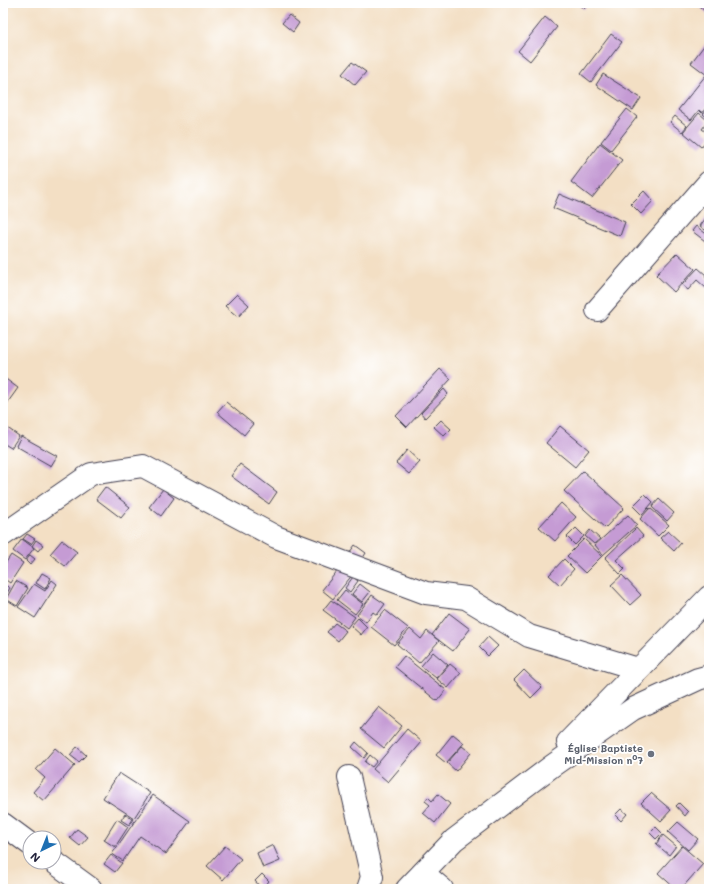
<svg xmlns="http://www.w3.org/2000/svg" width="712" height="892" font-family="Mali,sans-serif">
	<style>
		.building { fill: #c59bd4 }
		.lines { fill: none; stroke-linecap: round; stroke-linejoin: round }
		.street-casing { stroke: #413e50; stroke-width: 24 }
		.street { stroke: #fff; stroke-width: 22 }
		.worship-dot { fill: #6b7280; stroke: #fff; stroke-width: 1.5 }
		.labels { text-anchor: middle; stroke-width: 3.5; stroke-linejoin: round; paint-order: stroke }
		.worship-label { font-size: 10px; font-weight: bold; fill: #5b616d; stroke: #fff; text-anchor: end }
	</style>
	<rect width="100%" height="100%" fill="#fff"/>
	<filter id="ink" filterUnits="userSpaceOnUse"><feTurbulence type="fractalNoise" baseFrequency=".025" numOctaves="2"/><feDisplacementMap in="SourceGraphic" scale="8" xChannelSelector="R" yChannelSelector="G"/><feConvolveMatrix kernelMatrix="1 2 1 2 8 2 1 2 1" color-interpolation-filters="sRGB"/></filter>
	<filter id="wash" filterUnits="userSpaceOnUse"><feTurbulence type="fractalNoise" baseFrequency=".012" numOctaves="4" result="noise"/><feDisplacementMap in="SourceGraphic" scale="16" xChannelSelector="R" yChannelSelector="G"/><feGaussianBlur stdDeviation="0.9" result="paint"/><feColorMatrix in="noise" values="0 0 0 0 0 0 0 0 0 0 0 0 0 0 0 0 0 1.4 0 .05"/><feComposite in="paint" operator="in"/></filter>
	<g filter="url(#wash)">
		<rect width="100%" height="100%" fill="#f3dfc4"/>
		<g id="blocks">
			<path class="building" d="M577 3H589L584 9Z
				M702 3H709V15L699 6Z
				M289 15 299 23 293 32 282 23Z
				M545 17 557 27 530 61 518 51Z
				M611 34 622 42 591 82 581 74Z
				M709 39V73L707 75 691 63Z
				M352 62 366 72 355 85 342 74Z
				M603 74 641 98 633 110 596 85Z
				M706 75 709 77V104L702 113 699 110 691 120 678 110Z
				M709 106V119L703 114Z
				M627 109 637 117 611 150 601 142Z
				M699 113 708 121 702 129 709 134V137L701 147 683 132Z
				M675 116 687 126 682 132 670 122Z
				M600 143 622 160 592 198 571 182Z
				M644 191 653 201 641 214 631 204Z
				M559 194 625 222 620 236 553 208Z
				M708 215 709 216V233L700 226Z
				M696 226 709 236V244L692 231Z
				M677 253 695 269 674 292 656 275Z
				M698 268 706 275 705 277 709 280V285L706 288 697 280 688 290 682 285Z
				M237 294 249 305 238 317 225 306Z
				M440 369 451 379 407 427 396 416Z
				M3 377 18 388 3 409Z
				M444 389 448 394 425 418 421 413Z
				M226 402 253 424 244 435 217 412Z
				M441 420 451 429 444 436 434 427Z
				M3 425 19 436 11 448 3 443Z
				M560 426 589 450 575 467 546 443Z
				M21 436 57 456 51 466 16 446Z
				M407 450 420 462 409 474 396 463Z
				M240 464 277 492 269 504 231 476Z
				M583 471 624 508 605 528 564 491Z
				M105 487 130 507 121 518 96 499Z
				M163 489 174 498 161 516 149 507Z
				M645 494 653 502 642 515 633 506Z
				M659 499 674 513 667 521 652 507Z
				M561 503 576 517 555 541 539 527Z
				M650 508 669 525 658 536 640 519Z
				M628 515 637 525 603 555 595 545Z
				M576 528 584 536 575 545 567 537Z
				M636 528 643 536 616 560 625 569 620 574 605 558Z
				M590 530 600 539 594 544 585 536Z
				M668 531 681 543 674 551 660 538Z
				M27 534 35 539 31 544 23 539Z
				M22 539 34 548 25 560 13 551Z
				M584 539 602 556 585 573 567 556Z
				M36 540 43 545 38 551 32 546Z
				M62 540 77 552 65 566 50 554Z
				M355 545 366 553 359 564 347 556Z
				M11 555 23 563 10 583 3 578V567Z
				M30 555 35 559 30 565 26 561Z
				M564 559 574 569 560 585 549 575Z
				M342 565 353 574 333 599 322 590Z
				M42 573 51 578 45 589 36 583Z
				M622 575 641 595 630 605 611 585Z
				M353 577 358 581 350 592 345 588Z
				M52 580 57 584 35 618 18 607 34 584 45 591Z
				M16 581 28 588 17 606 6 599Z
				M3 584 10 588 3 599Z
				M360 584 370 592 362 602 352 594Z
				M345 590 363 604 355 614 337 600Z
				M372 595 385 604 377 615 373 612 366 622 357 615Z
				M331 600 355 617 347 628 323 610Z
				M385 610 408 628 394 645 371 627Z
				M449 613 470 629 453 651 432 635Z
				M358 618 367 627 361 635 351 626Z
				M335 623 346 631 338 641 327 632Z
				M410 629 421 639 427 631 439 641 419 663 397 644Z
				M488 637 498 646 488 656 479 647Z
				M433 652 448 665 436 678 421 666Z
				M404 656 446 690 437 701 395 667Z
				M450 664 461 673 448 688 437 679Z
				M524 670 542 687 531 698 514 680Z
				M379 707 402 726 384 748 361 729Z
				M407 729 422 742 388 782 373 769Z
				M453 734 464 743 446 763 436 755Z
				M356 742 368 753 364 758 352 747Z
				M462 746 471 753 456 771 447 763Z
				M77 747 86 755 79 762 70 755Z
				M55 748 75 765 44 801 33 792 45 778 36 770Z
				M370 755 377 761 372 767 365 762Z
				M119 773 150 793 134 818 103 798Z
				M651 793 671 810 661 821 641 803Z
				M438 794 450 804 435 823 423 813 430 805 425 801 428 797 432 801Z
				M153 795 190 821 166 854 140 836 123 861 112 854Z
				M679 803 688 812 685 816 676 806Z
				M621 809 627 814 621 821 615 815Z
				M125 814 133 819 129 825 121 820Z
				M117 819 128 827 115 847 104 840Z
				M678 822 698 839 688 850 668 832Z
				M656 827 662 833 656 839 650 833Z
				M77 829 88 837 80 846 70 838Z
				M663 835 676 846 669 855 656 844Z
				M273 845 280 861 263 868 257 853Z
				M225 846 241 859 223 880 207 866Z
				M682 846 703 864 681 889H676L658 873Z
				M111 855 122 863 115 872 104 864Z
				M262 874 269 881 262 889 255 881Z"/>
		</g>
	</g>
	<g filter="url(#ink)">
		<use href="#blocks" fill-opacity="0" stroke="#413e50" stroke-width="1"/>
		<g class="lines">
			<g class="street-casing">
				<path id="street" d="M597 310 709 182
					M3 535 91 474 143 466 276 537 426 593 466 598 529 636 638 669
					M568 742 709 597
					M349 777 372 877 368 889
					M3 824 30 844
					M54 862 91 889
					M423 873 442 889
					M407 889 454 840 552 766 633 709 698 679 709 676"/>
			</g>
			<use href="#street" class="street"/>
		</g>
	</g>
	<circle class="worship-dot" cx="651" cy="754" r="4"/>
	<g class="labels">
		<g class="worship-label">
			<text x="643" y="752">Église Baptiste<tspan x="643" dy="12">Mid-Mission n⁰7</tspan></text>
		</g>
	</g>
	<rect width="712" height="892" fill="none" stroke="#fff" stroke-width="16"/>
	<g transform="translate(42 850) rotate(223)"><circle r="19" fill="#ffffff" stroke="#a7a7b1"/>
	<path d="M0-3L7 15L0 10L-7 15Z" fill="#1f6fb2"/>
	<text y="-6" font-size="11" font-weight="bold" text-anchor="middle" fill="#22223b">N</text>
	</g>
</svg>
